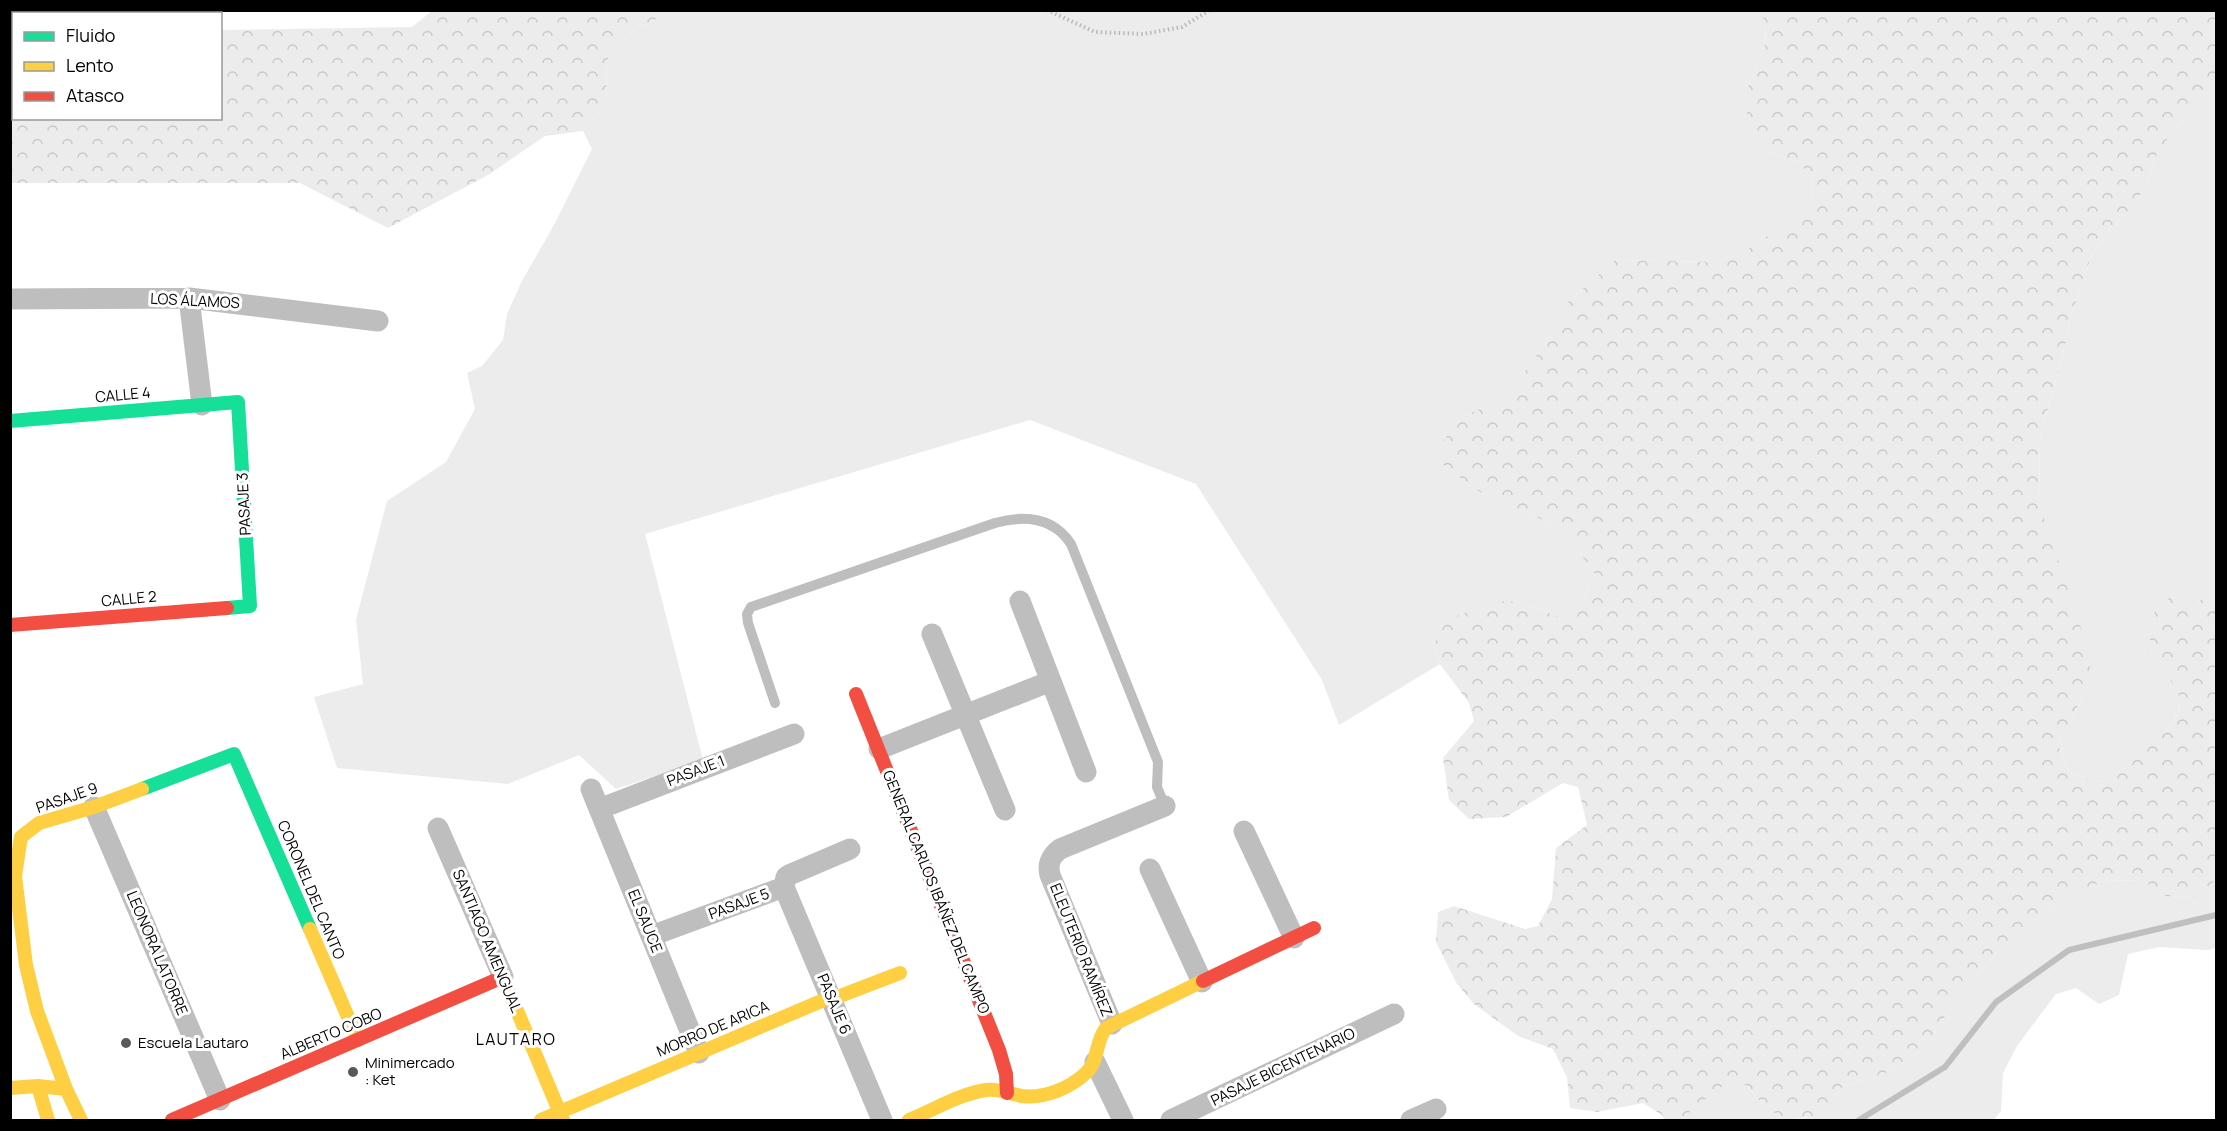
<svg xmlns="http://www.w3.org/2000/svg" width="2227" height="1131" font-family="Manrope,sans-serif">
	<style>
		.grass { fill: #ececec }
		.forest { fill: url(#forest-crowns) }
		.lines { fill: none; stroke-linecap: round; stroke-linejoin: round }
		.stream { stroke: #bfbfbf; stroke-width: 6 }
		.path { stroke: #b9b9b9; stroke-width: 4; stroke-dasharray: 1.5 3; stroke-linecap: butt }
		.lane { stroke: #bebebe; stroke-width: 10 }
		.street { stroke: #bebebe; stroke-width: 21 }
		.fast { stroke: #16e098; stroke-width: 14 }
		.slow { stroke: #ffcf43; stroke-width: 14 }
		.jam { stroke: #f24e42; stroke-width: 14 }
		.poi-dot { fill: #595959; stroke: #fff; stroke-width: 2 }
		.labels { text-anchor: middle; stroke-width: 6; stroke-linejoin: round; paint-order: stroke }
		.street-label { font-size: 15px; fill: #000; stroke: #fff }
		.poi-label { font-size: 15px; fill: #000; stroke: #fff; text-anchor: start }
		.neighbourhood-label { font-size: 16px; letter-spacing: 1.5px; fill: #000; stroke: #fff }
	</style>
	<defs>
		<pattern id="forest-crowns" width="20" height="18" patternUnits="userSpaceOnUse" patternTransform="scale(1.5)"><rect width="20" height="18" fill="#ececec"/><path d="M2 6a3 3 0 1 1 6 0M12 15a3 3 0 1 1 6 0" fill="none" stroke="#c9c9c9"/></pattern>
	</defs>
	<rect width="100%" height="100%" fill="#fff"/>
	<path class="grass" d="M1757 10 1766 22 1765 45 1748 87 1762 149 1798 162 1811 177 1813 200 1794 228 1771 233 1744 252 1717 262 1615 260 1568 302 1548 340 1505 398 1464 416 1442 464 1474 489 1547 522 1573 544 1595 574 1585 597 1557 616 1521 602 1433 646 1440 664 1339 725 1322 680 1196 484 1030 420 645 534 703 760 616 789 579 755 508 784 337 768 314 697 363 684 356 620 387 501 446 462 475 409 467 373 482 366 503 340 507 314 522 281 555 223 592 149 583 131 606 104 607 61 613 48 637 28 674 11Z
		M2216 87V593L2194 603 2151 651C2158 662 2179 688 2180 699 2183 729 2125 768 2103 782L2069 773 2058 745 2090 682 2039 504 2040 438 2066 342 2070 319 2092 254 2111 227 2133 207 2145 187 2158 152 2192 106Z
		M2143 880 2164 896 2191 898 2216 880V948L2208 950 2159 947 2128 954 2119 995 2099 1004 2076 988 2056 994 2017 1046 2003 1073 2001 1111 1994 1120H1793L1813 1117 1843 1087 1884 1074 1926 1048 1949 1010 1997 953 2019 931 2054 906 2103 881Z
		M1746 1085 1765 1107 1785 1120H1680L1720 1086Z"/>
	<path class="forest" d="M433 10 674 11 637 28 613 48 607 61 606 104 583 131 545 136 488 175 388 228 300 183H11V33H14V118H220L221 30 412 27Z
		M1757 11H2216V87L2192 106 2158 152 2145 187 2133 207 2111 227 2092 254 2070 319 2066 342 2040 438 2039 504 2090 654V682L2058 745 2069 773 2103 782C2123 769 2190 724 2179 696 2174 680 2158 668 2152 652 2148 643 2151 626 2152 615L2170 597 2194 603 2216 593V880L2192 898 2164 896 2143 880 2103 881 2054 906 2019 931 1997 953 1949 1010 1926 1048 1884 1074 1843 1087 1813 1117 1785 1120 1765 1107 1746 1085 1720 1087 1680 1120H1664L1662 1115 1643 1103 1597 1112 1570 1108 1567 1077 1553 1049 1518 1036 1474 1004 1457 984 1436 942 1438 912 1454 906 1525 929 1538 926 1552 899 1556 848 1587 825 1578 787 1563 783 1506 817 1469 819 1449 800 1443 758 1474 721 1469 703 1440 664 1433 646 1447 620 1494 601 1521 602 1557 616 1585 597 1595 574 1573 544 1547 522 1474 489 1442 464 1441 443 1464 416 1505 398 1548 340 1568 302 1615 260 1717 262 1744 252 1771 233 1794 227 1813 200 1811 177 1798 162 1762 149 1746 129 1748 87 1765 45 1766 22Z"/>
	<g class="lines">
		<path class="stream" d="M1859 1120 1945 1067 1996 1002 2069 950 2216 915"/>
		<path class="path" d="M1047 10 1095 32 1143 34 1182 27 1210 10"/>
		<path class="lane" d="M775 703 748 623 747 614 751 607 995 523C1024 515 1053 517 1071 544L1158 762 1157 787 1165 806"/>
		<path class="street" d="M189 298 202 405
			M10 299 189 298 378 321
			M1020 601 1086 772
			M932 634 1005 810
			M879 749 1051 681
			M591 789 699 1053
			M94 807 220 1100
			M599 809 794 734
			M438 828 503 977
			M1244 831 1294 938
			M1150 869 1202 982
			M784 887 882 1120
			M784 887 786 877 789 875 850 849
			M651 936 784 887
			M1112 1024 1050 875C1047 863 1051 856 1060 849L1165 806
			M1095 1062 1123 1120
			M1171 1120 1394 1014
			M1411 1120 1436 1109"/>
		<path class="fast" d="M10 421 238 402 250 606 227 608
			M142 789 234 754 310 929"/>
		<path class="slow" d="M310 929 358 1040
			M505 982 563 1120
			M38 1086 48 1120
			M10 1088 38 1086 66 1089
			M81 1120 66 1089 37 1011 26 965 15 876 21 837 39 823 94 807 142 789
			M541 1120 831 997 840 996 900 973
			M909 1120C934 1110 959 1094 986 1090 999 1088 1010 1094 1022 1096 1044 1099 1070 1088 1086 1073 1099 1061 1095 1042 1106 1028L1203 981"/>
		<path class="jam" d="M10 625 227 608
			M856 694 999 1050 1006 1074 1007 1093
			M1203 981 1314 928
			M172 1120 503 977 505 982"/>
	</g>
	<g class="poi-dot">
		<circle cx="126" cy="1043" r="6"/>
		<circle cx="353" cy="1072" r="6"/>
	</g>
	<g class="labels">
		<g class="street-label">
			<text transform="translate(195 301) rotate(3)" y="5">LOS ÁLAMOS</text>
			<text transform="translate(123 395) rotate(-5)" y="5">CALLE 4</text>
			<text transform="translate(244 504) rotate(-93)" y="5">PASAJE 3</text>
			<text transform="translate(129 599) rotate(-5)" y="5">CALLE 2</text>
			<text transform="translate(696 771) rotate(-21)" y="5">PASAJE 1</text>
			<text transform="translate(67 798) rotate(-19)" y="5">PASAJE 9</text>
			<text transform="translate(311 890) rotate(67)" y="5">CORONEL DEL CANTO</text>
			<text transform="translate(936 892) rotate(68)" y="5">GENERAL CARLOS IBÁÑEZ DEL CAMPO</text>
			<text transform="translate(739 904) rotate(-20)" y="5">PASAJE 5</text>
			<text transform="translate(645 921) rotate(68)" y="5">EL SAUCE</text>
			<text transform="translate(487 941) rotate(67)" y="5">SANTIAGO AMENGUAL</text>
			<text transform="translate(1081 950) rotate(68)" y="5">ELEUTERIO RAMÍREZ</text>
			<text transform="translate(157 953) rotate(67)" y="5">LEONORA LATORRE</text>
			<text transform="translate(834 1004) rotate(67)" y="5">PASAJE 6</text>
			<text transform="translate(713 1029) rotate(-23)" y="5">MORRO DE ARICA</text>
			<text transform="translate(331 1034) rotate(-23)" y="5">ALBERTO COBO</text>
			<text transform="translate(1283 1067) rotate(-26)" y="5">PASAJE BICENTENARIO</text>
		</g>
		<g class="poi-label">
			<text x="138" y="1048">Escuela Lautaro</text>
			<text x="365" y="1068">Minimercado<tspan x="365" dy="17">: Ket</tspan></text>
		</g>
		<g class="neighbourhood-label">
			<text x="516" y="1045">LAUTARO</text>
		</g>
	</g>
	<rect width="2227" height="1131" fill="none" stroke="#000000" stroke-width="24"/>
	<rect x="12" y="12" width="210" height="108" fill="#ffffff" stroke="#999999" stroke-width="1.5"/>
	<rect x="24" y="32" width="30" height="9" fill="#16e098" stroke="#999999" stroke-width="1.5"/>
	<text x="66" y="42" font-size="18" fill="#000000">Fluido</text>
	<rect x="24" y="62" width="30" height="9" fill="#ffcf43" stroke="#999999" stroke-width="1.5"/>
	<text x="66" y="72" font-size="18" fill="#000000">Lento</text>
	<rect x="24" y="92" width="30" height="9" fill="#f24e42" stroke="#999999" stroke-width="1.5"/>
	<text x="66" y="102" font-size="18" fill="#000000">Atasco</text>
</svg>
